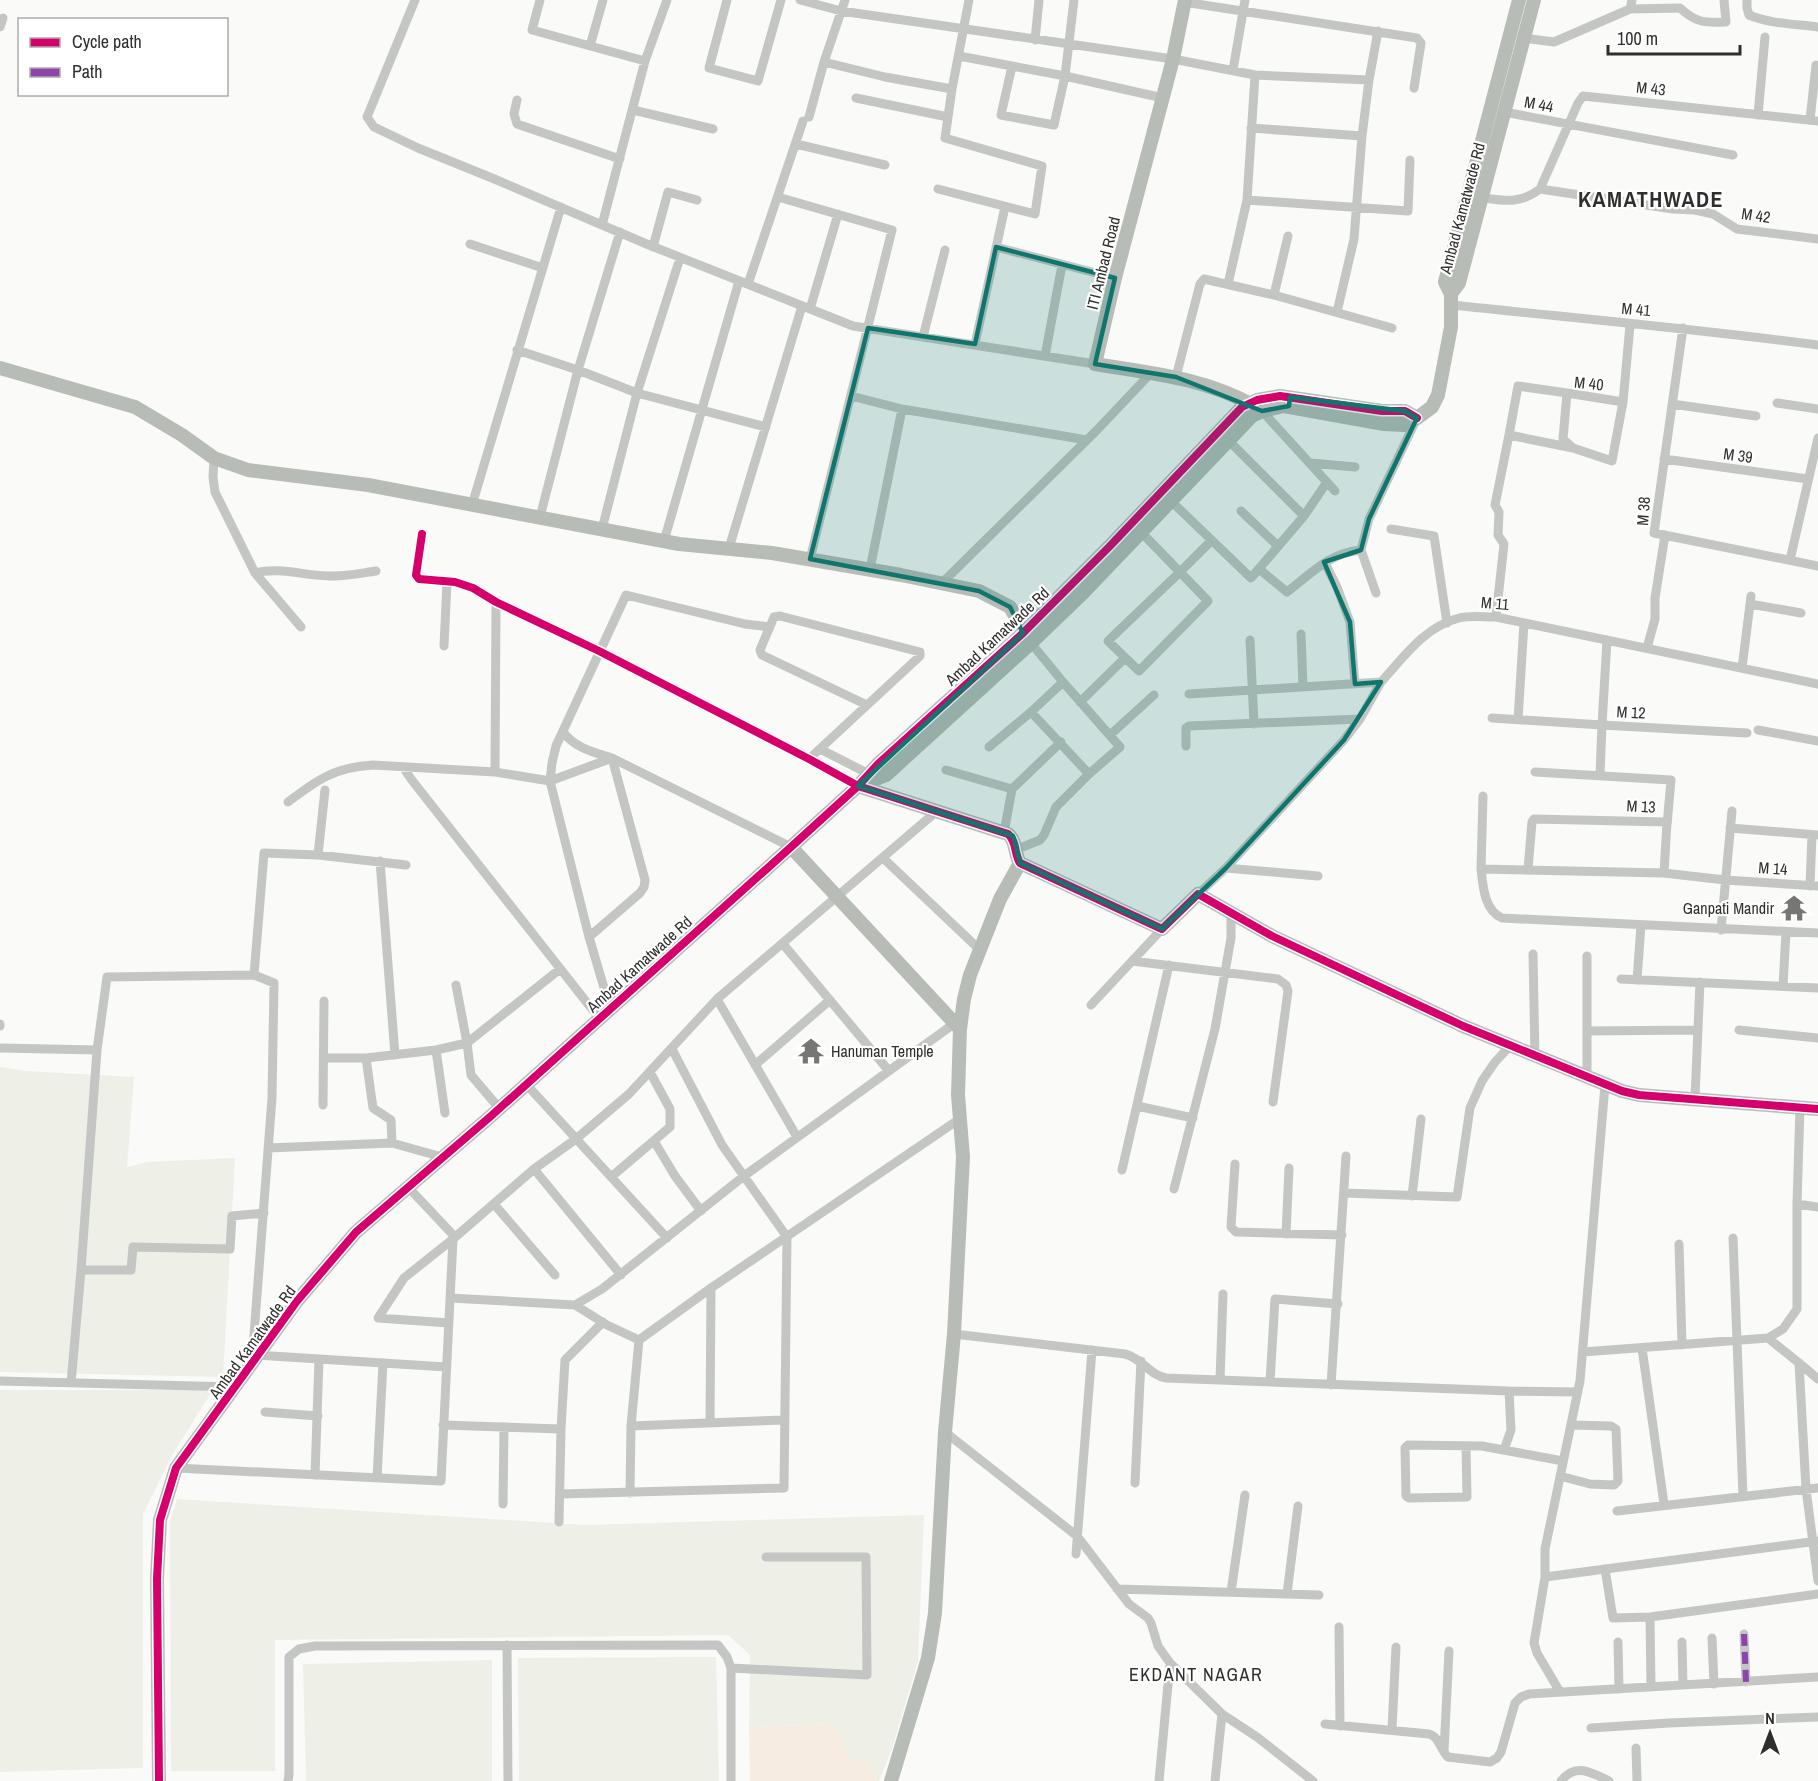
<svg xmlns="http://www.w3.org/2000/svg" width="1818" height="1781" font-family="'Archivo Narrow',sans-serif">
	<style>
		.built { fill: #eeefe7 }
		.green { fill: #f7ece1 }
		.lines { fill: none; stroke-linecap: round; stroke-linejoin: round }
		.street { stroke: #c3c6c2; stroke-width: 9 }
		.secondary { stroke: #b8bcb7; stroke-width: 14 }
		.quiet { stroke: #8e44ad; stroke-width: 6; stroke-dasharray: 12 6; stroke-linecap: butt }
		.cycleway-casing { stroke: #fff; stroke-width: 11 }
		.cycleway { stroke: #d6006c; stroke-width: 8 }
		.marked { fill: #0f766e; fill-opacity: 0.2; stroke: #0f766e; stroke-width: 4.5; stroke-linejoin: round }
		.labels { text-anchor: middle; stroke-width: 4.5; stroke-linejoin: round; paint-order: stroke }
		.street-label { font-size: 16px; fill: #2f2f2d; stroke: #fff }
		.poi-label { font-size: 16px; fill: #2f2f2d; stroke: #fff; text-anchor: end }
		.neighbourhood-label { font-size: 18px; letter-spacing: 1.5px; fill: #2f2f2d; stroke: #fff }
		.district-label { font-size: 22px; font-weight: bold; letter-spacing: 1.5px; fill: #2f2f2d; stroke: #fff }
	</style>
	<rect width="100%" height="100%" fill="#fafbf8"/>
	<path class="built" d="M0 1067 26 1071 134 1077 127 1167 147 1162 235 1158 223 1377 0 1372Z
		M0 1390H213L174 1452 143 1514V1768L0 1772Z
		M177 1499 585 1525 924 1515 918 1661 892 1749 879 1781H877L868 1757 852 1762 833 1724 749 1727 750 1655 728 1635 275 1640V1771H171L170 1521Z
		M716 1657 719 1781H519L518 1658Z
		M492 1660V1781H306L303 1664Z"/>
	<path class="green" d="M833 1724 852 1762 868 1757 877 1781H750L749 1727Z"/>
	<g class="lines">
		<path class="street" d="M415 0 367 117 374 127 418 148 492 178 649 245 853 326 1095 364
			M540 0 532 30 645 61
			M727 0 709 68 758 81 781 0
			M800 0 841 11 1173 59 1255 75 1369 80 1362 136 1354 239 1337 312
			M1747 0V8L1749 15C1770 24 1796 24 1818 27
			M1184 2 1417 38 1421 43 1414 88
			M1630 9 1680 8C1696 23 1705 23 1726 22L1724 0
			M0 27 3 18
			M1523 38 1554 42 1630 9 1632 0
			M1035 40 1039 0
			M590 46 603 0
			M959 56 1065 76 1163 98
			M824 62 885 77 952 89
			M1012 66 1001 115 1054 125 1065 76 1074 0
			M1233 70 1245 0
			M1369 80 1378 31
			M856 98 948 117
			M517 100 514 114 517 124 620 159
			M633 110 713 129
			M1504 112 1733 155
			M1758 115 1765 37
			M809 117 824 62 845 0
			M1810 120 1816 65
			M1251 128 1362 136
			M796 144 885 165
			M938 189 1035 214 1042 166 945 138 952 89 969 0
			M1540 189 1578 103 1583 96 1818 121
			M778 197 892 230 810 559
			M1483 198C1506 201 1520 204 1540 189L1673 209 1695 210 1713 214 1737 229 1818 239
			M1247 200 1408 211 1410 160
			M602 225 645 61 667 0
			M470 244 543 268
			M653 247 668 192 697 200
			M996 247 1115 278
			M748 284 803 121
			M1228 284 1247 200 1255 75
			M1274 295 1288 236
			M1452 305C1574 318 1696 329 1818 345
			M810 309 838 214
			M1683 328 1654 533 1818 566
			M923 337 945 250
			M975 344 1005 207
			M517 350 578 370 637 393 766 427
			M1045 356 1062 265
			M1176 377 1200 284 1204 279 1274 295 1392 328
			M851 396 902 409 1087 440
			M1623 402 1567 393 1563 439 1573 448 1612 461 1623 402 1630 325
			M1777 403 1818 409
			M1672 404 1756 416
			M1262 411 1335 491
			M1509 435 1573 448
			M214 458 213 477 215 492 255 573 301 627
			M1664 459 1808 479
			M1311 463 1355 467
			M1171 501 1251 578 1304 516 1229 441
			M472 505 561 207
			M1241 511 1278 546
			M1304 516 1327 482
			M540 517 578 370 620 232
			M602 529 637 393 680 258
			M1391 529 1434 536 1447 623
			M1141 532 1208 601 1139 671 1108 641 1180 572 1211 541
			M422 534 416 575 419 579 455 582 473 588 496 602 599 651 809 759 858 786
			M664 541 739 281
			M729 548 802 306
			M1361 550 1369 519 1417 418
			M1790 560 1818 438
			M1325 563 1337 587 1350 622 1355 684
			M870 569 902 409
			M1259 569 1287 592C1312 573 1329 553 1361 550L1376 593
			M255 573C280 566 308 577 334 576 348 576 362 573 376 571
			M942 583 1097 430 1151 373
			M1750 604 1801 613
			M1496 617 1504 544 1498 535 1499 512 1495 505 1509 435 1518 386 1567 393
			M1301 634 1303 687
			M1250 640 1254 724
			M1607 640 1602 725 1747 733
			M444 646 447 582
			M1647 648 1655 619V598L1665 535
			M1742 668 1751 596
			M1189 694 1381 682C1404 657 1424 627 1459 618 1469 615 1484 617 1496 617L1818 684
			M1080 702 1125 658
			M1031 712 1063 682
			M1492 718 1602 725 1600 775
			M1518 720 1524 623
			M1758 730 1818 741
			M563 732C575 748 593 752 612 758L791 847
			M1110 735 1154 695
			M1186 746V728L1189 726 1360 719
			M989 747 1031 712 1089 774
			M820 749 869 774
			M612 758 550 781 552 763 556 746 626 595 745 624 770 627
			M809 759 920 656V652L780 616 774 617 760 650 762 655 867 705
			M403 767 411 779 599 1018
			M946 770 1012 789 1061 742
			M495 772 496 602
			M1535 772 1671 780 1667 825
			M288 802C317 780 335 767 373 765L495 772 550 781 589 937 610 1008
			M1730 828 1818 835
			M1004 833 1012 789
			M1015 850 1040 840 1044 835 1056 807 1089 774 1120 747 1063 682 1031 643
			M318 855 325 790
			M883 858 980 950
			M380 861 395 1055
			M1226 868 1318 876
			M1481 869 1483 796
			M1528 869 1532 822 1534 819 1667 822 1664 873
			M1810 886 1812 835
			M1818 886 1725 880 1664 873 1481 869C1483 886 1484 910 1502 918L1818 933
			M1198 894 1226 868 1344 740 1360 719 1381 682
			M1721 930 1732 811
			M589 937 640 893 644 887 645 880 612 758
			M783 944 889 1071
			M1533 954 1535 1057
			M1132 961 1278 979 1286 985 1288 991 1273 1102
			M254 975 264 853 318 855 406 865
			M1621 979 1818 988
			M1637 980 1641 925
			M456 985 467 1043 471 1075 499 1108
			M1783 986 1786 932
			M717 999 797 1137
			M1091 1005 1162 929
			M0 1024V1026
			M1739 1030 1818 1038
			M1587 1031 1698 1030
			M0 1048 97 1050
			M436 1050 445 1113
			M324 1058H366L436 1050 467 1043 560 969
			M366 1058 373 1108 391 1120 392 1143
			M755 1065 830 1000
			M1587 1078V956
			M526 1084 667 1238
			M1695 1098 1700 982
			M323 1105 324 1001
			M1137 1106 1193 1118
			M654 1141 675 1176 701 1211
			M268 1148 392 1143 442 1157
			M1235 1164 1231 1227 1236 1232 1342 1235
			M534 1169 621 1275
			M1122 1170 1169 965
			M611 1177 670 1127V1109L650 1072
			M408 1187 455 1237
			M1174 1189 1215 1029 1231 938V911
			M1344 1193 1457 1197 1470 1108 1482 1081 1495 1062 1510 1046
			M1412 1196 1421 1119
			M494 1204 555 1275
			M1797 1204 1818 1207
			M1286 1234 1289 1168
			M1733 1238 1743 1496
			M1679 1244 1682 1345
			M81 1270 97 1050 107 977 254 975 274 983 272 1098 252 1361
			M450 1298 575 1305 602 1289 744 1176 955 1023
			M575 1305 607 1325 639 1340
			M378 1318 404 1278 453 1239 534 1169 576 1139 629 1094 717 999 937 811
			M378 1318 449 1323
			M954 1334 1125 1354C1142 1358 1149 1375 1166 1378L1509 1391 1578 1392
			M1768 1338 1783 1329 1797 1309V1204L1800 1107
			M1642 1348 1664 1504
			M1583 1352 1768 1338 1799 1363
			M256 1355 446 1367
			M1818 1379 1799 1363 1806 1489 1818 1581
			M1220 1380 1223 1294
			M0 1381 235 1387
			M1270 1382 1275 1299 1338 1304
			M71 1383 81 1270H131L133 1247 230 1249 232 1216 264 1213
			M1331 1385 1346 1156
			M265 1412 318 1416
			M710 1423 711 1288
			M443 1425 561 1429 565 1360 603 1322
			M631 1426 784 1420
			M945 1432 1077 1536 1129 1604 1148 1618 1151 1623 1158 1646 1170 1663 1222 1714 1257 1737 1313 1781
			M1466 1446 1467 1497 1409 1498 1406 1496 1405 1448 1408 1445 1482 1446 1563 1461
			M1504 1450 1511 1430 1509 1391
			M176 1468 441 1481 453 1239
			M315 1475 319 1359
			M1560 1476 1590 1484 1614 1485 1618 1481 1616 1429 1611 1426 1571 1425
			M377 1478 383 1363
			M1135 1483 1141 1361
			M630 1493 631 1426 639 1340 711 1288 961 1118
			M560 1494 784 1488 787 1237 722 1145 672 1049
			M503 1504 504 1427
			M1617 1511 1818 1488
			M559 1522 561 1429
			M1076 1554 1092 1350
			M1605 1569 1613 1618 1650 1617 1818 1594
			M1545 1577 1818 1541
			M1117 1589 1319 1595
			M1231 1592 1245 1495
			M1287 1594 1298 1506
			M1650 1617 1651 1687
			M1339 1627 1340 1726
			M1744 1634 1746 1682
			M1712 1638 1714 1684
			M1618 1642 1619 1689
			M1682 1642 1683 1685
			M507 1645 508 1781
			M731 1668 867 1675 866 1557H766
			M1560 1692 1537 1653 1534 1643 1545 1577V1549L1580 1381 1605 1085
			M1325 1724 1429 1734C1440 1737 1440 1750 1448 1757L1490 1762 1497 1758 1501 1752 1515 1703 1521 1697 1529 1694 1818 1677
			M1591 1728 1669 1723 1818 1717
			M1392 1729 1396 1647
			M1636 1748 1637 1781
			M1444 1751 1449 1651
			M288 1781 289 1774V1657L299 1649 315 1646 718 1645 727 1657 731 1668V1781
			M1159 1781 1170 1663
			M1215 1781 1222 1714
			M1561 1781C1576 1762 1592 1773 1609 1781"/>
		<path class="secondary" d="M1185 0 1173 59 1115 278 1095 364C1149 373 1206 378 1254 406
			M1451 294 1445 282 1519 0
			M0 368 135 407 182 435 214 458 248 470 368 485 679 544 772 553 901 575 979 591 1010 607 1028 639
			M863 784 886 775 1031 643 1083 593 1252 416 1262 411 1284 406 1384 424 1404 425 1417 418 1432 407 1438 395 1451 327V294L1459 283 1534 0
			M858 786 1008 834C1017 841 1014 854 1020 863L1162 929 1198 894 1272 936 1463 1026 1622 1091 1639 1095 1818 1109
			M791 847 960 1029 958 1095 963 1157 954 1334 945 1432 935 1613 928 1658 891 1781
			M960 1029 964 999 970 975 1000 899 1020 863
			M159 1781 157 1579 160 1520 176 1468 297 1301 356 1232 491 1116 791 847 858 786 878 764 1023 633 1109 547 1242 407 1257 400 1280 396 1382 411H1405L1417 418"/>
		<path class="quiet" d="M1744 1634 1746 1682"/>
		<g class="cycleway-casing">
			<path id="cycleway" d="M422 534 416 575 419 579 455 582 473 588 496 602 599 651 809 759 858 786 1008 834C1017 841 1014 854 1020 863L1162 929 1198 894 1272 936 1463 1026 1622 1091 1639 1095 1818 1109
				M159 1781 157 1579 160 1520 176 1468 297 1301 356 1232 491 1116 791 847 858 786 878 764 1023 633 1109 547 1242 407 1257 400 1280 396 1382 411H1405L1417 418"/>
		</g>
		<use href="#cycleway" class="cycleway"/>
	</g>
	<path class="marked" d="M996 247 1115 278 1095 364 1176 377 1262 411 1289 406 1290 397 1405 411 1417 418 1369 519 1361 550 1324 562 1350 622 1355 684 1381 682 1344 740 1226 868 1162 929 1020 863 1013 836 858 786 1023 633 1010 607 979 591 810 559 868 328 975 344Z"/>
	<defs>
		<g id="temple-bare" transform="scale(2.07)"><path d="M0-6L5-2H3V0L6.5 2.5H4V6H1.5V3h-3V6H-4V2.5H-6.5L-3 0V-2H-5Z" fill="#767674" stroke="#fff" stroke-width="2.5" paint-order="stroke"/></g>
	</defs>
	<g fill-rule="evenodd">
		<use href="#temple-bare" x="1794" y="908"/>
		<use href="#temple-bare" x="811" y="1051"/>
	</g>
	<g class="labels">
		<g class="street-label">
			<text transform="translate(1651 88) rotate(6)" y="6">M 43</text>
			<text transform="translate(1539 104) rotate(11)" y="6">M 44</text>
			<text transform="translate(1462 208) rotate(-75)" y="6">Ambad Kamatwade Rd</text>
			<text transform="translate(1756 215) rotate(9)" y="6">M 42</text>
			<text transform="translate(1103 263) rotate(-76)" y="6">ITI Ambad Road</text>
			<text transform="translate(1636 309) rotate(5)" y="6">M 41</text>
			<text transform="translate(1589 383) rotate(6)" y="6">M 40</text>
			<text transform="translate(1738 455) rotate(8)" y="6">M 39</text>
			<text transform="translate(1643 511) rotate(-86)" y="6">M 38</text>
			<text transform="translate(1495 603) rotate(5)" y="6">M 11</text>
			<text transform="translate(997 636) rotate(-43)" y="6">Ambad Kamatwade Rd</text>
			<text transform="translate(1631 712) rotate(3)" y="6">M 12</text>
			<text transform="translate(1641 806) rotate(3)" y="6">M 13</text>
			<text transform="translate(1773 868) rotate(4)" y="6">M 14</text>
			<text transform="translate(639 964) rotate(-42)" y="6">Ambad Kamatwade Rd</text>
			<text transform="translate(252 1342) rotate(-54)" y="6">Ambad Kamatwade Rd</text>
		</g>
		<g class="poi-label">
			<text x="1774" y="914">Ganpati Mandir</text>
			<text x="831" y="1057" text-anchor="start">Hanuman Temple</text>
		</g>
		<g class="neighbourhood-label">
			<text x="1196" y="1681">EKDANT NAGAR</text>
		</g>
		<g class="district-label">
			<text x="1651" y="207">KAMATHWADE</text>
		</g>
	</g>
	<rect x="18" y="18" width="210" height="78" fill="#ffffff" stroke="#acacab" stroke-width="1.5"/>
	<rect x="30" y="38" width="30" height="9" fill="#d6006c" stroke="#acacab" stroke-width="1.5"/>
	<text x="72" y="48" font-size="18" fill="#2f2f2d">Cycle path</text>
	<rect x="30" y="68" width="30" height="9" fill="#8e44ad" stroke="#acacab" stroke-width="1.5"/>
	<text x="72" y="78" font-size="18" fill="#2f2f2d">Path</text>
	<g transform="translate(1770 1733)" stroke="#ffffff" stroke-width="4.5" paint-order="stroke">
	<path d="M0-4.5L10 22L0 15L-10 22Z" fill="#2f2f2d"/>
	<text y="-9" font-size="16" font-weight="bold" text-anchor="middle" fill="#2f2f2d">N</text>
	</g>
	<path d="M1608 45v9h132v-9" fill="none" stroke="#2f2f2d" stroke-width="3"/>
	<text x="1617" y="45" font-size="18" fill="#2f2f2d" stroke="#ffffff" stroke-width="4.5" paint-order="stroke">100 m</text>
</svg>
